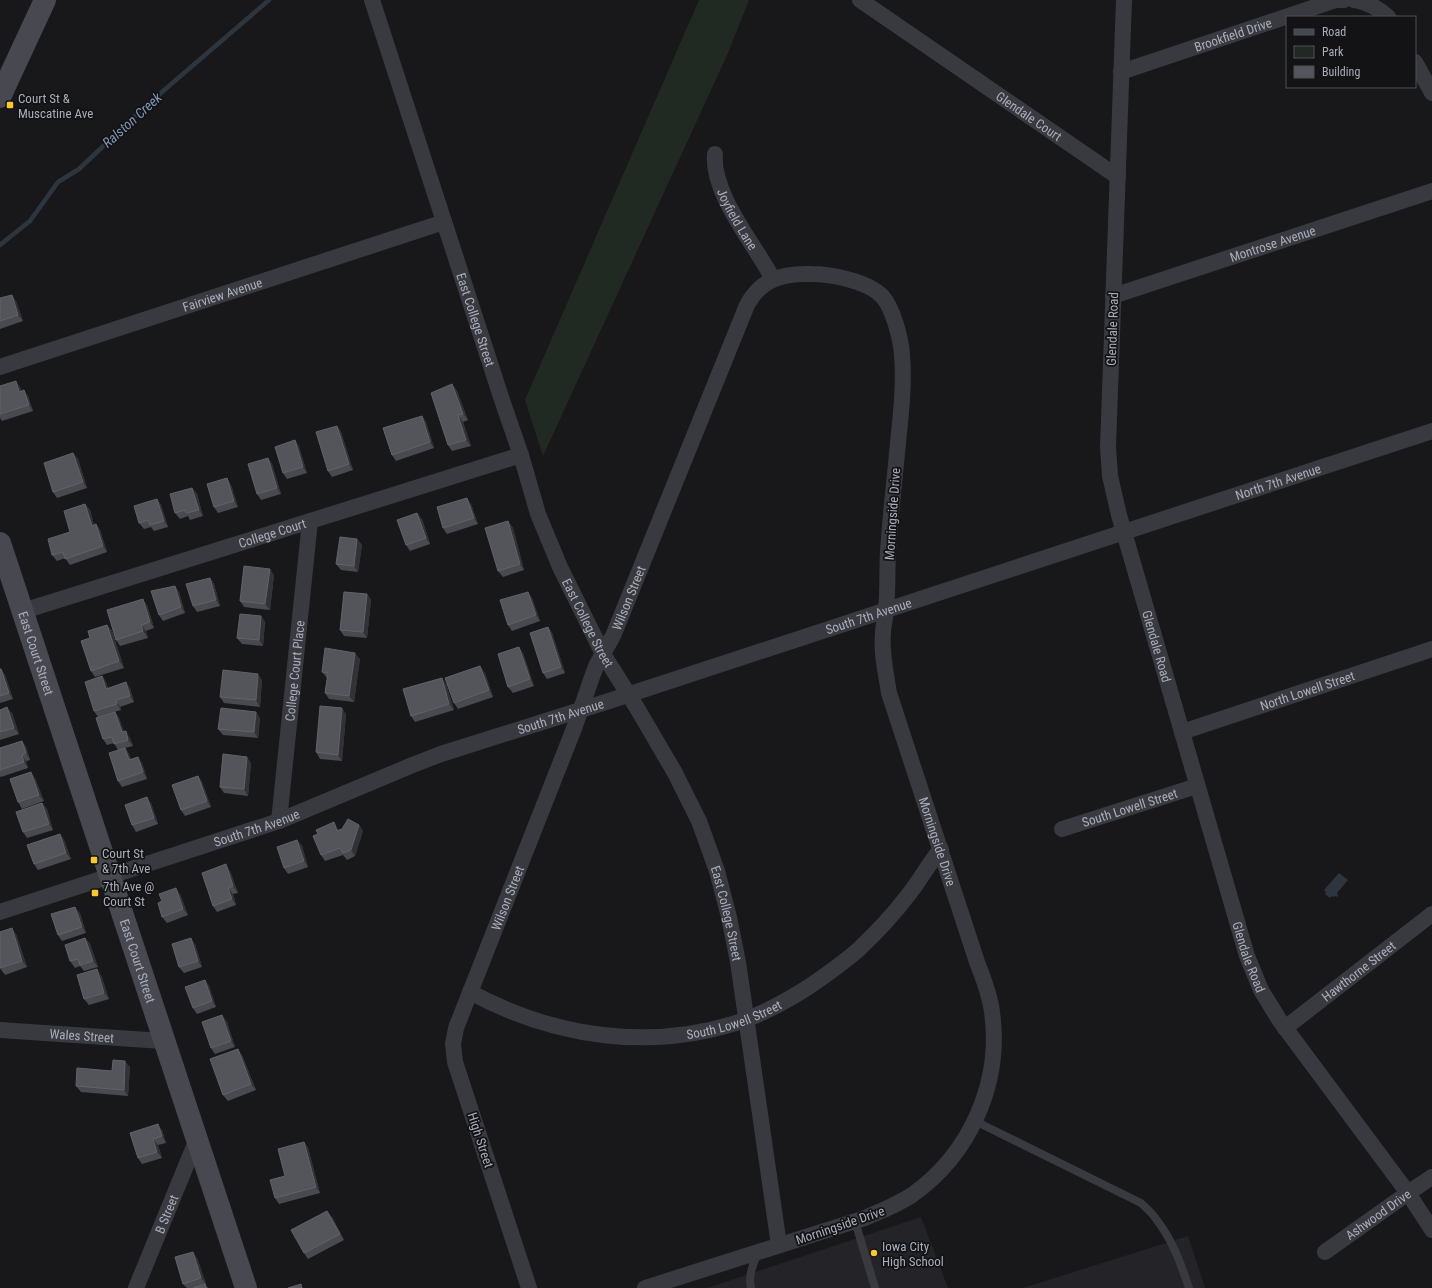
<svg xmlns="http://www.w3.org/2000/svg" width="1432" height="1288" font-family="'Roboto Condensed',sans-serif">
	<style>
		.built { fill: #242428 }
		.green { fill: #202922 }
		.water { fill: #2d363f }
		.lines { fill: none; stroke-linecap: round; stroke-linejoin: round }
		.stream { stroke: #2d363f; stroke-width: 4.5 }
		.lane { stroke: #393940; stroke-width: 8 }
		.street { stroke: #393940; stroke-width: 16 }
		.secondary { stroke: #474850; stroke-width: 22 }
		.wall { fill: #494a4f }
		.shaded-wall { fill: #313235 }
		.building { fill: #54555b; stroke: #61636a }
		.poi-dot { fill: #f9c731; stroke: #131315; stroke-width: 1.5 }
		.labels { text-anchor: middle; stroke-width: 3.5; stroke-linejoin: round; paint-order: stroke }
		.street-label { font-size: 13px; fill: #aaaebb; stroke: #131315 }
		.poi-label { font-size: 13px; fill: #aaaebb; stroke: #131315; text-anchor: start }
		.water-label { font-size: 14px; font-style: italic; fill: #8098b7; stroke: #131315 }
	</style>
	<rect width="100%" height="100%" fill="#18181a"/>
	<path class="built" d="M921 1217 948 1288H707Z
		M1188 1236 1205 1288H1023Z"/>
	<path class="green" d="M699 0H749L728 53 543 456 525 400Z"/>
	<path class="water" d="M1339 873 1348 880 1337 893 1338 895 1337 897 1335 896 1334 897 1332 896 1330 898 1325 894 1326 892 1324 890Z"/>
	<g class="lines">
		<path class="stream" d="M0 245 30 221 58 182 79 169 148 104 269 0"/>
		<path class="lane" d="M975 1121 1141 1203C1146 1208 1152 1213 1156 1219 1172 1239 1181 1264 1189 1288
			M855 1221 875 1288
			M751 1288C748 1276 753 1264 758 1253"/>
		<g class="street">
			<path id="s1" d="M372 0 503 403 521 455 538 514 560 567 603 654 637 708 675 773 699 821 717 871 729 917 738 962 779 1245"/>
			<path id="s2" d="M860 0 1118 177"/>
			<path id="s3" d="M1124 0 1108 447 1110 476 1119 515 1247 956 1261 990 1280 1021 1408 1193 1432 1230"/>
			<path d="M1354 0C1368 3 1377 7 1388 17"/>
			<path d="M1415 62 1432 93"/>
			<path id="s4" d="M1121 72 1336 0H1344"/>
			<path id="s5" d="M715 154C711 193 755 245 773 279"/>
			<path id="s6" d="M1113 296 1432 191"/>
			<path id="s7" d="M0 367 444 222"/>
			<path id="s8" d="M23 611 521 455"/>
			<path id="s9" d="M1182 732 1432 649"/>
			<path id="s10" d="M279 821 310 521"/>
			<path id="s11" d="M1062 829 1197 786"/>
			<path id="s12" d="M0 912 279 821 410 766 441 754 609 701 1432 431"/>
			<path id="s13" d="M470 992C555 1038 653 1052 745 1020 768 1011 790 999 810 986 826 975 843 963 858 950 877 932 894 914 909 894 921 879 929 863 941 849"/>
			<path id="s14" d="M1285 1028 1432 914"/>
			<path id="s15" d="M0 1030 163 1041"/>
			<path id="s16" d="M1325 1252 1408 1193 1432 1177"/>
			<path id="s17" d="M136 1288 197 1139"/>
			<path id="s18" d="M529 1288 455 1062 453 1044 456 1028 575 726 593 674 597 664 613 636 747 305C761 279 783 273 811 274 831 274 867 281 882 296 893 308 901 339 902 355 905 391 899 428 896 464 893 493 890 522 888 551 887 571 888 590 886 609 886 617 883 625 883 633 881 653 886 673 889 693L977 962C983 978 990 994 992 1012 1002 1083 970 1154 912 1195 897 1205 881 1211 865 1218L645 1288"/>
		</g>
		<g class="secondary">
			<path d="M0 97 45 0"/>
			<path id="s19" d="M0 543 246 1288"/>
		</g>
	</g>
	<path class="wall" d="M0 298 16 301 23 321 0 329Z
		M452 384 457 391 468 420 463 422 471 446 452 451 448 445Z
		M0 386 20 387 21 391 28 396 33 411 2 421 0 418Z
		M422 416 426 422 434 448 396 461 392 455Z
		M337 426 341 432 353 470 332 477 328 471Z
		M295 440 299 447 307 473 287 479 283 473Z
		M73 453 78 459 87 488 57 498 53 492Z
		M268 458 272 464 281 494 261 500 257 494Z
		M227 478 231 485 238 507 218 513 214 507Z
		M192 488 197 494 203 516 190 520 188 516 180 519 175 513Z
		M157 499 161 505 168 527 154 531 151 527 144 529 139 523Z
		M85 504 90 510 94 525 96 524 100 530 107 552 70 565 65 558 57 561 52 555 70 532Z
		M471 504 478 524 447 534 443 528Z
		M422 519 430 544 410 551 406 545Z
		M508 521 513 528 524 570 503 577 498 571Z
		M357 539 362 545 358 572 341 570 336 564Z
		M274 575 270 610 244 607 240 601Z
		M210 578 214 584 220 606 197 612 193 606Z
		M175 586 179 592 185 613 163 621 159 615Z
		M528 592 532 598 540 621 512 631 508 625Z
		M367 594 371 600 367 638 344 636 340 630Z
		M147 605 154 628 146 631 148 638 120 646 116 640Z
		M261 616 265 622 263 646 242 644 237 638Z
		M107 625 112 631 124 668 95 677 91 671 90 638Z
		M548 627 552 633 565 673 547 679 543 673Z
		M523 653 534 686 513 693 508 687Z
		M360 659 354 702 329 699 325 693 327 678 322 672Z
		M0 669H1L5 675 13 699 0 703Z
		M485 673 493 697 458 709 454 703Z
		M102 676 106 682 108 688H130L134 702 120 707 121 710 98 717 94 711Z
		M262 680 260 707 224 703 220 697Z
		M446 684 454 710 415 722 411 716Z
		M0 710 12 713 19 734 0 740Z
		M115 712 119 718 124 732 130 738 133 746 125 748 129 754 131 759 142 763 147 779 122 787 118 781V750L114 743 107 745 103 739Z
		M346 714 342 761 320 759 316 752Z
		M260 718 258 738 223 735 218 729Z
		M22 741 26 747 30 760 26 761 28 768 1 777 0 776V748Z
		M251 763 248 796 224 793 220 787Z
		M198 776 202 782 211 807 185 816 181 810Z
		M35 778 44 801 22 809 18 802Z
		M42 803 47 809 53 830 27 838 23 832Z
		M151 803 158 824 136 832 132 825Z
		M359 825 363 831 355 856 347 860 343 855 325 861 321 855 338 829 339 830Z
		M60 834 64 840 71 859 38 870 34 864Z
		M297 840 302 846 308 867 288 874 284 868Z
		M230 871 238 893 233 894 236 905 217 912 213 906Z
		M180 894 188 915 167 923 162 917Z
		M80 913 86 933 62 941 58 935Z
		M16 934 27 967 5 975 0 968Z
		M85 938 90 944 98 967 84 971 80 966 75 968 70 961Z
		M195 944 202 967 184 973 179 967Z
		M101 975 109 999 89 1005 84 999Z
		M205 980 209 986 216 1007 197 1014 193 1008Z
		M222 1015 227 1022 235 1047 215 1054 211 1048Z
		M242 1055 256 1090 228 1101 223 1095Z
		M130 1067 128 1096 81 1092 76 1086 112 1071Z
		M162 1130 166 1143 158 1145 162 1158 142 1164 138 1158 130 1133Z
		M304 1142 308 1148 320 1193 279 1204 275 1198Z
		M332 1217 344 1240 308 1259 304 1253Z
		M197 1258 206 1284H205L208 1288H187L183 1284Z"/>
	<path class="shaded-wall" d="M12 295 16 301 23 321 18 315Z
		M16 381 20 387 23 398 19 392Z
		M452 384 457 391 468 420 463 414Z
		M24 390 28 396 33 411 29 405Z
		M458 415 463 422 471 446 466 440Z
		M422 416 426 422 434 448 430 442Z
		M337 426 341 432 353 470 349 464Z
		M295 440 299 447 307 473 303 467Z
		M73 453 78 459 87 488 83 482Z
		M268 458 272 464 281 494 277 488Z
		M227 478 231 485 238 507 234 501Z
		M192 488 197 494 203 516 199 510Z
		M467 498 471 504 478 524 474 518Z
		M157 499 161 505 168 527 164 521Z
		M85 504 90 510 96 532 92 526Z
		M417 513 422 519 430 544 426 538Z
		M508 521 513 528 524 570 520 564Z
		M96 524 100 530 107 552 103 546Z
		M357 539 362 545 358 572 354 566Z
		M270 569 274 575 270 610 265 604Z
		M210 578 214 584 220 606 216 600Z
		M175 586 179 592 185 613 181 607Z
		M528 592 532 598 540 621 536 615Z
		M367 594 371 600 367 638 363 632Z
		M143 599 147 605 154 628 150 622Z
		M261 616 265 622 263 646 259 640Z
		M107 625 112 631 124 668 119 661Z
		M141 625 146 631 148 638 143 631Z
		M548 627 552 633 565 673 561 667Z
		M519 647 523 653 534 686 530 679Z
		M355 653 360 659 354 702 349 696Z
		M480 666 485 673 493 697 489 690Z
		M1 669 5 675 13 699 9 693Z
		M258 674 262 680 260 707 256 700Z
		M102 676 106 682 110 695 106 689Z
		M442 678 446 684 454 710 449 704Z
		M126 682 130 688 134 702 130 696Z
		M116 700 120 707 121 710 117 704Z
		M7 707 12 713 19 734 14 728Z
		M342 708 346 714 342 761 338 755Z
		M115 712 119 718 126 738 122 732Z
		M256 712 260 718 258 738 254 732Z
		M126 731 130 738 133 746 128 740Z
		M22 741 26 747 30 760 26 753Z
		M125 748 129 754 133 766 129 760Z
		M22 755 26 761 28 768 24 762Z
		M138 757 142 763 147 779 143 772Z
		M247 757 251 763 248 796 244 789Z
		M31 772 35 778 44 801 39 795Z
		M198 776 202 782 211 807 207 801Z
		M147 797 151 803 158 824 154 818Z
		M42 803 47 809 53 830 49 824Z
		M334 822 338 829 342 837 337 831Z
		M359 825 363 831 355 856 351 850Z
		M60 834 64 840 71 859 66 853Z
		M297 840 302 846 308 867 304 861Z
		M226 864 230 871 238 893 233 886Z
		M176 888 180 894 188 915 183 909Z
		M228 888 233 894 236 905 232 899Z
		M75 907 80 913 86 933 82 927Z
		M12 928 16 934 27 967 22 961Z
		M85 938 90 944 98 967 93 961Z
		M191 938 195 944 202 967 198 961Z
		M97 969 101 975 109 999 104 993Z
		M205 980 209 986 216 1007 212 1001Z
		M222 1015 227 1022 235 1047 231 1041Z
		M238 1049 242 1055 256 1090 251 1084Z
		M125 1061 130 1067 128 1096 124 1090Z
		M158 1124 162 1130 166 1143 162 1136Z
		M153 1139 158 1145 162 1158 157 1152Z
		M304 1142 308 1148 320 1193 316 1187Z
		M327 1211 332 1217 344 1240 340 1234Z
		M193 1252 197 1258 206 1284 201 1278Z"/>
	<path class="building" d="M12 295 18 315 0 321V298Z
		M16 381 19 392 24 390 29 405 0 414V386Z
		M452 384 463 414 458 415 466 440 448 445 431 393Z
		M422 416 430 442 392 455 383 428Z
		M337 426 349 464 328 471 316 432Z
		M295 440 303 467 283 473 275 447Z
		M73 453 83 482 53 492 44 463Z
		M268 458 277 488 257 494 248 464Z
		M227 478 234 501 214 507 207 484Z
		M192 488 199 510 186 513 185 510 175 513 170 494Z
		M467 498 474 518 443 528 437 507Z
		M157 499 164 521 150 525 148 520 139 523 134 506Z
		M85 504 92 526 96 524 103 546 65 559 63 552 52 555 48 539 70 532 64 511Z
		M417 513 426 538 406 545 397 520Z
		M508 521 520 564 498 571 485 528Z
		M340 537 357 539 354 566 336 564Z
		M244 566 270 569 265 604 240 601Z
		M210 578 216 600 193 606 186 584Z
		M175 586 181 607 159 615 151 591Z
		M344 592 367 594 363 632 340 630Z
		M528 592 536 615 508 625 500 600Z
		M143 599 150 622 141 625 143 631 116 640 107 610Z
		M240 614 261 616 259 640 237 638Z
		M107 625 119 661 91 671 81 641 90 638 88 631Z
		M548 627 561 667 543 673 530 633Z
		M519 647 530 679 508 687 498 654Z
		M325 648 355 653 349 696 325 693 328 673 322 672Z
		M480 666 489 690 454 703 445 678Z
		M0 669H1L9 693 0 696Z
		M223 670 258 674 256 700 220 697Z
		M102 676 106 689 126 682 130 696 116 700 117 704 94 711 85 682Z
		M442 678 449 704 411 716 403 689Z
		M320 706 342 708 338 755 316 752Z
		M7 707 14 728 0 732V710Z
		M221 708 256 712 254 732 218 729Z
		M115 712 122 732 126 731 128 740 114 744 112 737 103 739 96 718Z
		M22 741 26 753 22 755 24 762 0 770V748Z
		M125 748 129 760 138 757 143 772 118 781 109 753Z
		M223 754 247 757 244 789 220 787Z
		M31 772 39 795 18 802 10 779Z
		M198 776 207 801 181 810 172 785Z
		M147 797 154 818 132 825 125 805Z
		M42 803 49 824 23 832 16 812Z
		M348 819 359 825 351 850 343 853 340 848 321 855 313 836 318 834 316 830 334 822 337 831 342 829Z
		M60 834 66 853 34 864 27 845Z
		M297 840 304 861 284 868 277 847Z
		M226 864 233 886 228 888 232 899 213 906 202 873Z
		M176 888 183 909 162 917 158 903 162 901 159 894Z
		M75 907 82 927 58 935 51 914Z
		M12 928 22 961 0 968V932Z
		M85 938 93 961 80 965 78 959 70 961 65 945Z
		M191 938 198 961 179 967 172 944Z
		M97 969 104 993 84 999 77 975Z
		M205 980 212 1001 193 1008 185 987Z
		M222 1015 231 1041 211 1048 202 1022Z
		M238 1049 251 1084 223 1095 210 1059Z
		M113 1060 125 1061 124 1090 76 1086 77 1068 112 1071Z
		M158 1124 162 1136 153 1139 157 1152 138 1158 130 1133Z
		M304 1142 316 1187 275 1198 270 1180 285 1176 278 1149Z
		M327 1211 340 1234 304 1253 291 1230Z
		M193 1252 201 1278 183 1284 175 1257Z
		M205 1284 206 1288H193Z
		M301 1284 302 1288H288Z"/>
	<g class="poi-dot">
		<rect x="6" y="101" width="8" height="8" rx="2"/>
		<rect x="90" y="856" width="8" height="8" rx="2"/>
		<rect x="91" y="889" width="8" height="8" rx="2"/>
		<circle cx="874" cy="1253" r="4"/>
	</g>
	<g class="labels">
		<g class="street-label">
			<text dy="5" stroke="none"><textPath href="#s4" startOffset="118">Brookfield Drive</textPath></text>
			<text dy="5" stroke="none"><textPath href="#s2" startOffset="205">Glendale Court</textPath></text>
			<text dy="5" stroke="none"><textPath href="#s5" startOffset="70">Joyfield Lane</textPath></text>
			<text dy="5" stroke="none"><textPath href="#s6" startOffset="168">Montrose Avenue</textPath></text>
			<text dy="5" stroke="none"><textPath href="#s7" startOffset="234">Fairview Avenue</textPath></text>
			<text dy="5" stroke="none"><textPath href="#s1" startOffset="336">East College Street</textPath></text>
			<text transform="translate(1112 329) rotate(-88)" y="5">Glendale Road</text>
			<text dy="5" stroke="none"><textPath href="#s12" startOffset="1349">North 7th Avenue</textPath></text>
			<text transform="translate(892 514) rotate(-86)" y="5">Morningside Drive</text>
			<text dy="5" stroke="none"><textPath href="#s8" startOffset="261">College Court</textPath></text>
			<text dy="5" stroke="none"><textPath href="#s18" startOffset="736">Wilson Street</textPath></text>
			<text dy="5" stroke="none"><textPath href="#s12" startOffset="918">South 7th Avenue</textPath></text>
			<text dy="5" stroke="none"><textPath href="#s1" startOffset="660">East College Street</textPath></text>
			<text dy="5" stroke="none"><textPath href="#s3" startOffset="653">Glendale Road</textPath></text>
			<text dy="5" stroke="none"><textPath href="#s19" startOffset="116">East Court Street</textPath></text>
			<text dy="5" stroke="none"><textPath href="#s10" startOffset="151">College Court Place</textPath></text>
			<text dy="5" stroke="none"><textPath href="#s9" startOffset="132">North Lowell Street</textPath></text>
			<text dy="5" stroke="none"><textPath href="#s12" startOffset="594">South 7th Avenue</textPath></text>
			<text dy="5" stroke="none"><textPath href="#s11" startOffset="71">South Lowell Street</textPath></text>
			<text dy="5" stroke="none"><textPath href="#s12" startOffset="270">South 7th Avenue</textPath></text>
			<text dy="5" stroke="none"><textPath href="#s18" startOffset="1762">Morningside Drive</textPath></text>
			<text dy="5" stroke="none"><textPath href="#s18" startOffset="412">Wilson Street</textPath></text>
			<text dy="5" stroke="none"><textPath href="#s1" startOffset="984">East College Street</textPath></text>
			<text dy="5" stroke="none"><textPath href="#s3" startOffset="977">Glendale Road</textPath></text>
			<text dy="5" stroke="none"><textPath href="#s19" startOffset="440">East Court Street</textPath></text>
			<text dy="5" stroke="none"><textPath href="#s14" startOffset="93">Hawthorne Street</textPath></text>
			<text dy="5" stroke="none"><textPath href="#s13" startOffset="274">South Lowell Street</textPath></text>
			<text dy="5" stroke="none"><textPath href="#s15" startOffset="82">Wales Street</textPath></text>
			<text transform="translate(481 1140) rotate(72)" y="5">High Street</text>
			<text dy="5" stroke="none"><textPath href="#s17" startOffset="80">B Street</textPath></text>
			<text dy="5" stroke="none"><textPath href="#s16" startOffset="65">Ashwood Drive</textPath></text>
			<text transform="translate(840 1225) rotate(-19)" y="5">Morningside Drive</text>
		</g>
		<g class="poi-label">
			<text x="18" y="103">Court St &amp;<tspan x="18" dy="15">Muscatine Ave</tspan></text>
			<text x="102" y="858">Court St<tspan x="102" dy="15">&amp; 7th Ave</tspan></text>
			<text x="103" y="891">7th Ave @<tspan x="103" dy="15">Court St</tspan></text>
			<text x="882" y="1251">Iowa City<tspan x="882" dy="15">High School</tspan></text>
		</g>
		<g class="water-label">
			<text transform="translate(132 120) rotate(-42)" y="5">Ralston Creek</text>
		</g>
	</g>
	<rect x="1286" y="16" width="130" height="72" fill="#131315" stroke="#4f5157"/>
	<rect x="1294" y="29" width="20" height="6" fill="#474850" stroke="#4f5157"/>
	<text x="1322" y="36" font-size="12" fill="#aaaebb">Road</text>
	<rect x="1294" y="46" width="20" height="12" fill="#202922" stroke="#4f5157"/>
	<text x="1322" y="56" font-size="12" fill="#aaaebb">Park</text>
	<rect x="1294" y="66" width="20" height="12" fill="#54555b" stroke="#4f5157"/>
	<text x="1322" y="76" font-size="12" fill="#aaaebb">Building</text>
</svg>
